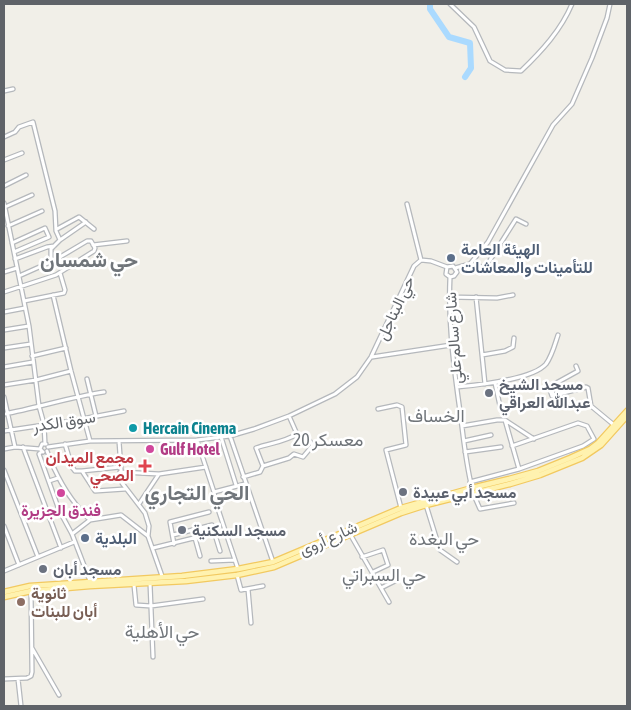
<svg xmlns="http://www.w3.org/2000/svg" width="631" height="710" font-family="'Asap Condensed',Vazirmatn,sans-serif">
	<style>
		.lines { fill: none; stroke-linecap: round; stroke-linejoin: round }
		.river { stroke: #aadaff; stroke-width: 6 }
		.minor-casing { stroke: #b5b8bc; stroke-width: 5.5 }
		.major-casing { stroke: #f2c960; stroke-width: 7 }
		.minor { stroke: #fff; stroke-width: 3 }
		.major { stroke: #fff2af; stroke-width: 4.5 }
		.service-dot { fill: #5c6f8a; stroke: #fff; stroke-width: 2 }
		.worship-dot { fill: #6b7280; stroke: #fff; stroke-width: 2 }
		.culture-dot { fill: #0f9aa8; stroke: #fff; stroke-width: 2 }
		.hotel-dot { fill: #d1479c; stroke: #fff; stroke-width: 2 }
		.health-dot { fill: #e0444e; stroke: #fff; stroke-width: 2 }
		.education-dot { fill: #8d6e63; stroke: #fff; stroke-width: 2 }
		.labels { text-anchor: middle; stroke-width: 5; stroke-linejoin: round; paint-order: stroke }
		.service-label { font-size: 16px; font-weight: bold; fill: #4e5e75; stroke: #fff; text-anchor: start }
		.street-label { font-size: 16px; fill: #5f6368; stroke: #fff }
		.worship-label { font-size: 16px; font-weight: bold; fill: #5b616d; stroke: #fff; text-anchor: start }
		.culture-label { font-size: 16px; font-weight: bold; fill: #0d838f; stroke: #fff; text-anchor: start }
		.hotel-label { font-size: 16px; font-weight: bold; fill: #b23c85; stroke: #fff; text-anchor: start }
		.health-label { font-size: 16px; font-weight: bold; fill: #be3a42; stroke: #fff; text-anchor: end }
		.education-label { font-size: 16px; font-weight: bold; fill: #785e54; stroke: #fff; text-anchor: start }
		.neighbourhood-label { font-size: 18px; fill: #70757a; stroke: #fff }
		.district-label { font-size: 21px; font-weight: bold; fill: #70757a; stroke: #fff }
	</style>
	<rect width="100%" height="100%" fill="#f1efe8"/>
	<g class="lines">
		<path class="river" d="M430 4V9L449 37 470 43 471 68 465 77"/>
		<g class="minor-casing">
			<path id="minor" d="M450 4 474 27 490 61 505 70 521 71C542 51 561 30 572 4
				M4 91 13 89
				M4 137 15 132 19 127 33 122 55 211 56 231 60 240 51 249V261
				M4 160 22 153
				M4 186 26 175
				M4 203 29 326 39 406 44 424 45 444
				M407 204 421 260
				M5 207 32 195
				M8 226 42 211
				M57 229 79 217 94 229
				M60 240 86 222
				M12 243 45 228 49 237 14 252
				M93 245 127 241
				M15 259 47 247 54 246
				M421 260 431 261 447 267 453 266 457 272 454 276 450 277 446 274 447 267
				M470 264 499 271
				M455 268 470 264 488 242 553 125 572 104 592 58 607 18 610 4
				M485 268 516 219 526 224
				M4 272 17 268
				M450 277C448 320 453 361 459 404 463 432 465 460 472 488
				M4 292 56 275 94 251 95 248 91 241H87L55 260 19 276
				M53 295 71 371 90 441
				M449 297 497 298 513 295
				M476 297 485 384
				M24 301 64 293 65 290 60 273
				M4 312 25 308
				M4 330 29 326
				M4 348 31 344
				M482 355 505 351 513 347 514 338
				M32 356 66 348
				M372 357 451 345
				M576 366 578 371 549 387 552 396 586 387 588 388 591 406 614 425
				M4 367 33 362
				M87 379 96 416
				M495 383 500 406
				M4 385 36 380 71 371
				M457 387C477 385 532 380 546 364 552 356 555 344 558 335
				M4 397 15 447
				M378 409 397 405 402 407 406 445 386 450 401 508
				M4 414C37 408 70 397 104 392
				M462 426 497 420H505
				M4 431 71 421 124 411
				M230 436 273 562
				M221 437 236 485
				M197 440 214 492 245 484
				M119 441 122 483 145 513 149 526 148 536 162 576
				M464 441 491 435
				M65 444 72 467 75 471H82L95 491 125 489
				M512 446 578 423 587 426 594 439 583 446 519 469 505 420 534 439
				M23 447 61 548
				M48 447 90 441 197 440 230 436 254 429 289 416 335 394 357 377 371 357 414 266 421 260
				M4 449 15 447 40 449 43 452
				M40 449 42 444H46
				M42 451 39 454 59 510 72 534 90 581
				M47 451C56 476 70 501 90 520
				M465 452 501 447
				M263 466 289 458 294 454 303 457 313 445 308 439 297 434
				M4 470 38 557
				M82 471 120 467
				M120 472 159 474
				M243 477 260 472 263 466 256 448C270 443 285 442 297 434L289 416
				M49 481 58 478
				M470 482 519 469
				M214 492 216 503 238 569
				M473 493 480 509 514 503
				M139 504 159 474 206 467
				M426 505 440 550 457 562
				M4 526 19 565
				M72 534 90 520 121 515 148 536
				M350 534 389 602
				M173 535 212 525 220 551
				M195 538 200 556
				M174 544 170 522 209 512
				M153 548 214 533
				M362 557 383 550 388 565 373 572
				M211 561 235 560
				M4 571 74 542
				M237 575 241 590 263 586
				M150 583 153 657
				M134 585 136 605 151 606 203 599
				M381 588 399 579
				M248 589 251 623
				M32 648 59 695
				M4 679 27 678 31 676 32 672 31 591
				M18 679 21 706"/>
		</g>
		<g class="major-casing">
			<path id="major" d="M4 592 30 586 182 576 238 569 273 562 401 508 472 488 509 479 538 471 570 458 590 449 598 443 627 411
				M4 597 31 591 90 586 186 581 237 575 274 567 401 513 426 505 510 484 540 475 582 458 601 445 627 416"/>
		</g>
		<use href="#minor" class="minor"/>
		<use href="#major" class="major"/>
	</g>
	<g class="service-dot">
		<circle cx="451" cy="258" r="5"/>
		<circle cx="85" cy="538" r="5"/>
	</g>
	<g class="worship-dot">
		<circle cx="489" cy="393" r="5"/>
		<circle cx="403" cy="492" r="5"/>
		<circle cx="182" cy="530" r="5"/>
		<circle cx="43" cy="569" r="5"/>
	</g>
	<circle class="culture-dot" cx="133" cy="428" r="5"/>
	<g class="hotel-dot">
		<circle cx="150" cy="449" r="5"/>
		<circle cx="61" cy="493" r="5"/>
	</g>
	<path class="health-dot" d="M142.5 458.5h5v5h5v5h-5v5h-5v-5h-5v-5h5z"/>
	<circle class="education-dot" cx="21" cy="602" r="5"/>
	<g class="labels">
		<g class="service-label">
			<text x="461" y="255">الهيئة العامة<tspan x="461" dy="18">للتأمينات والمعاشات</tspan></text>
			<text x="95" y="544">البلدية</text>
		</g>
		<g class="street-label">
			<text transform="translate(395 308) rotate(-65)" y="6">حي البناجل</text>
			<text transform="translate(453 338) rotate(-94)" y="6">شارع سالم علي</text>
			<text transform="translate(64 421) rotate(-9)" y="6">سوق الكدر</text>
			<text transform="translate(328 538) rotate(-24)" y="6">شارع أروى</text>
		</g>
		<g class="worship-label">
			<text x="499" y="390">مسجد الشيخ<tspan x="499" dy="18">عبدالله العراقي</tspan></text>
			<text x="413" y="498">مسجد أبي عبيدة</text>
			<text x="192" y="536">مسجد السكنية</text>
			<text x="53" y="575">مسجد أبان</text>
		</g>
		<g class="culture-label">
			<text x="143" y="434">Hercain Cinema</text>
		</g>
		<g class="hotel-label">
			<text x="160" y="455">Gulf Hotel</text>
			<text x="61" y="516" text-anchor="middle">فندق الجزيرة</text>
		</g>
		<g class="health-label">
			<text x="134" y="463">مجمع الميدان<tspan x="134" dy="18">الصحي</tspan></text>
		</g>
		<g class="education-label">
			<text x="31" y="599">ثانوية<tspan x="31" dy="18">أبان للبنات</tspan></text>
		</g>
		<g class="neighbourhood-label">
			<text x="436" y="422">الخساف</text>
			<text x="328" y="446">معسكر 20</text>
			<text x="444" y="545">حي البغدة</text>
			<text x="384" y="581">حي السبراتي</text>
			<text x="162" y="638">حي الأهلية</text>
		</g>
		<g class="district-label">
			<text x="89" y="267">حي شمسان</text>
			<text x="197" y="500">الحي التجاري</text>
		</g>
	</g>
	<rect width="631" height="710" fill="none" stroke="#5f6368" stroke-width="10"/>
</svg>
